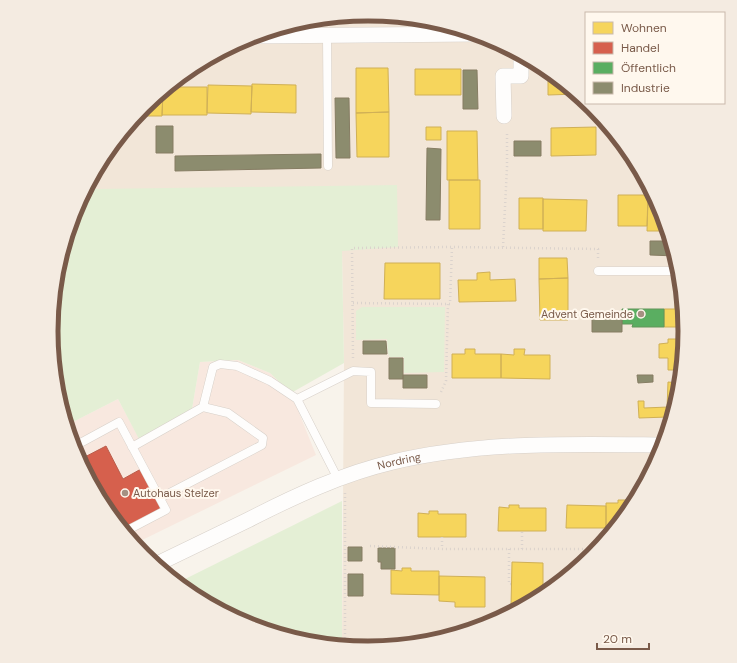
<svg xmlns="http://www.w3.org/2000/svg" width="737" height="663" font-family="'DM Sans',sans-serif">
	<style>
		.residential { fill: #f2e6d8 }
		.commercial { fill: #f8e8df }
		.green { fill: #e4efd5 }
		.homes { fill: #f6d55c; stroke: #d0b056 }
		.shops { fill: #d6604d; stroke: #ba5e4c }
		.public { fill: #5aae61; stroke: #63955a }
		.industry { fill: #8c8c6e; stroke: #867d63 }
		.lines { fill: none; stroke-linecap: round; stroke-linejoin: round }
		.lane-casing { stroke: #d7d0c9; stroke-width: 9 }
		.street-casing { stroke: #d7d0c9; stroke-width: 16 }
		.path { stroke: #dbd3cd; stroke-width: 2.5; stroke-dasharray: 1 3; stroke-linecap: butt }
		.lane { stroke: #fefdfc; stroke-width: 8 }
		.street { stroke: #fefdfc; stroke-width: 15 }
		.poi-dot { fill: #a59082; stroke: #fff8ee; stroke-width: 1.5 }
		.labels { text-anchor: middle; stroke-width: 4; stroke-linejoin: round; paint-order: stroke }
		.poi-label { font-size: 11px; fill: #795a49; stroke: #fff8ee; text-anchor: end }
		.street-label { font-size: 11px; fill: #795a49; stroke: #fff8ee }
		.rim { fill: none; stroke: #795a49; stroke-width: 5 }
	</style>
	<rect width="100%" height="100%" fill="#f8f3eb"/>
	<path class="residential" d="M369 14 431 20 490 38 545 68 586 101V103H588L593 107 633 155 662 210 680 270 686 332 680 394 662 453 632 508 593 556 545 596 490 625 430 643 368 649 342 646 344 363 342 251 94 189V176L105 155 144 107 192 67 247 38 307 20Z"/>
	<path class="commercial" d="M238 360 270 373 291 393 316 455 134 544 104 508 75 453 67 425 118 399 139 438 192 409 200 362Z"/>
	<path class="green" d="M94 176V189L397 185 398 247 342 251 344 363 291 393 270 373 238 360 200 362 192 409 139 439 118 399 67 425 57 393 51 331 55 293 63 289 56 277 57 269 75 210Z
		M362 307H445L444 372 404 373V357H390L388 353 387 339 356 340V311Z
		M342 501V646L306 643 247 625 192 595 177 583Z"/>
	<path class="homes" d="M356 68H388L389 112 356 113Z
		M415 69H461V95H415Z
		M548 70 578 94 548 95Z
		M252 84 296 85V113L251 112Z
		M208 85 252 86 251 114 207 113Z
		M169 87H207V115H162L163 92Z
		M163 92 162 116H137L144 107Z
		M389 112V157H357L356 113Z
		M426 127H441V140H426Z
		M596 127V155L551 156V128Z
		M447 131H477L478 180H447Z
		M449 180H480V229H449Z
		M618 195H648L647 226H618Z
		M519 198H543V229H519Z
		M543 199 587 200 586 231H543Z
		M648 200H656L662 210 668 231H647Z
		M539 258H567L568 278 539 279Z
		M385 263H440V299H384Z
		M490 272V280L515 279 516 301 459 302 458 280H477V273Z
		M568 278V320H540L539 279Z
		M675 297H683L686 327H664V309H675Z
		M668 339H685L682 370H668V358H659V344L668 343Z
		M465 349H475V354H501V378H452V354H465Z
		M514 349H525L524 355H550V379L501 378V354L514 355Z
		M668 382 681 383 680 394 675 409H667Z
		M638 401H644V408L668 407V417L639 418Z
		M618 500H632V504H635L617 527H606V503H618Z
		M509 505H519V508H546V531H498L499 507 509 508Z
		M567 505 606 506V528H566Z
		M429 511H438V514H466V537H418V513L429 514Z
		M512 562 543 563V597L525 606H511Z
		M402 568H411V571H439V595L391 594V570L402 571Z
		M439 576 485 577V607H455V602L439 601Z"/>
	<path class="shops" d="M106 446 123 479 141 469 162 509 122 530 104 508 79 460Z"/>
	<path class="public" d="M622 309H664V327H632L633 324H622Z"/>
	<path class="industry" d="M463 70H477L478 109H463Z
		M335 98H349L350 158H336Z
		M156 126H173V153H156Z
		M514 141H541V156H514Z
		M427 148 441 149 440 220H426Z
		M321 154V168L175 171V156Z
		M650 241H671L676 256 650 255Z
		M592 317H622V332H592Z
		M363 341H386L387 354H363Z
		M389 358H403V379H389Z
		M403 375H427V388H403Z
		M637 375H653V382L638 383Z
		M348 547H362V561H348Z
		M378 548H395V569H381V562H378Z
		M348 574H363V596H348Z"/>
	<g class="lines">
		<g class="lane-casing">
			<path id="lane" d="M327 35 328 166
				M598 271H680
				M297 399 353 371 371 372V403L436 404
				M203 407 213 367 220 364 237 366 270 381 297 399 338 479
				M73 447 119 422 166 510 124 532
				M132 447 203 407 228 413 263 438 262 445 160 498"/>
		</g>
		<g class="street-casing">
			<g id="street">
				<path d="M254 36 476 34"/>
				<path d="M504 116 503 76H521V55"/>
				<path id="s1" d="M155 565C186 550 217 535 248 520 295 496 342 474 393 462 482 441 574 444 664 445"/>
			</g>
		</g>
		<path class="path" d="M503 247 507 167V132
			M353 303 450 304 452 247
			M353 358 352 248 452 247 598 249V259
			M441 392 446 381 448 304
			M345 493V647
			M442 537V549
			M370 546 442 549H599
			M509 549V584H511
			M522 549V531"/>
		<use href="#lane" class="lane"/>
		<use href="#street" class="street"/>
	</g>
	<g class="poi-dot">
		<circle cx="641" cy="314" r="4"/>
		<circle cx="125" cy="493" r="4"/>
	</g>
	<g class="labels">
		<g class="poi-label">
			<text x="633" y="318">Advent Gemeinde</text>
			<text x="133" y="497" text-anchor="start">Autohaus Stelzer</text>
		</g>
		<g class="street-label">
			<text dy="4" stroke="none"><textPath href="#s1" startOffset="266">Nordring</textPath></text>
		</g>
	</g>
	<path d="M0 0H737V663H0ZM58 331a310 310 0 1 1 620 0a310 310 0 1 1-620 0Z" fill="#f4ebe1" fill-rule="evenodd"/>
	<path class="rim" d="M58 331a310 310 0 1 1 620 0a310 310 0 1 1-620 0Z"/>
	<rect x="585" y="12" width="140" height="92" fill="#fff8ee" stroke="#c9b9ac"/>
	<rect x="593" y="22" width="20" height="12" fill="#f6d55c" stroke="#c9b9ac"/>
	<text x="621" y="32" font-size="12" fill="#795a49">Wohnen</text>
	<rect x="593" y="42" width="20" height="12" fill="#d6604d" stroke="#c9b9ac"/>
	<text x="621" y="52" font-size="12" fill="#795a49">Handel</text>
	<rect x="593" y="62" width="20" height="12" fill="#5aae61" stroke="#c9b9ac"/>
	<text x="621" y="72" font-size="12" fill="#795a49">Öffentlich</text>
	<rect x="593" y="82" width="20" height="12" fill="#8c8c6e" stroke="#c9b9ac"/>
	<text x="621" y="92" font-size="12" fill="#795a49">Industrie</text>
	<path d="M597 643v6h52v-6" fill="none" stroke="#795a49" stroke-width="2"/>
	<text x="603" y="643" font-size="12" fill="#795a49" stroke="#fff8ee" stroke-width="3" paint-order="stroke">20 m</text>
</svg>
